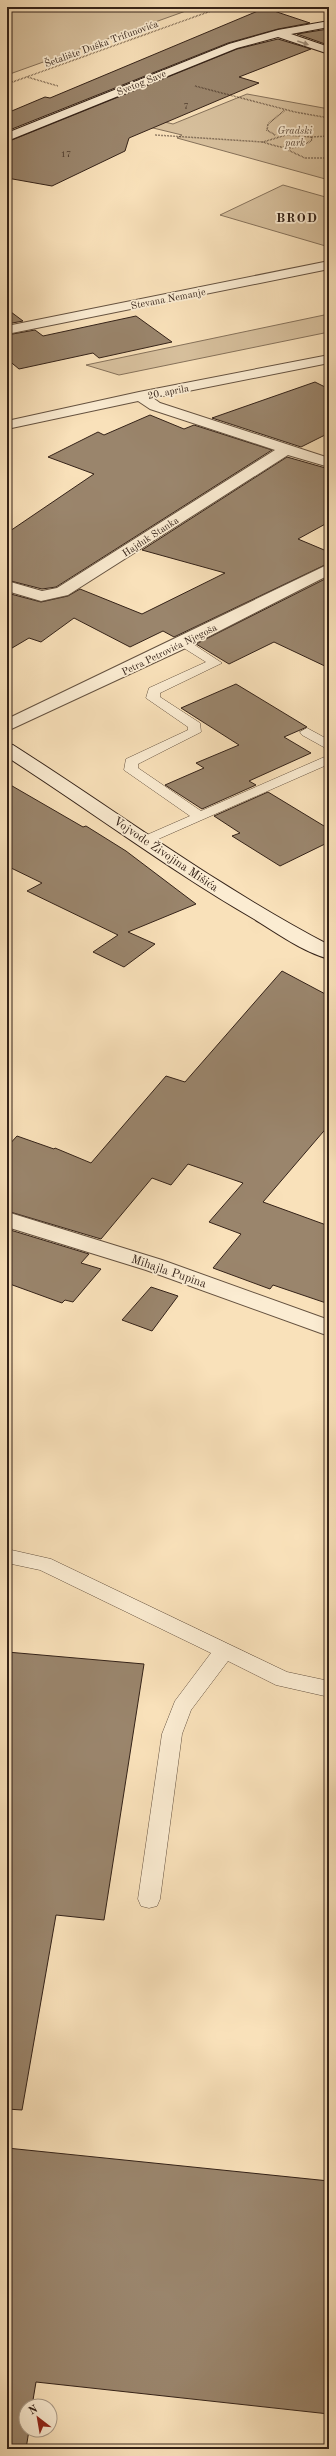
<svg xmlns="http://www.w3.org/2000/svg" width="336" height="2456" font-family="'Old Standard TT',serif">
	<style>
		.green { fill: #d8c19e; stroke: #86725b }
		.building { fill: #9a856c; stroke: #342218 }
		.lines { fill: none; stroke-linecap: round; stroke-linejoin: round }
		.lane-casing { stroke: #655240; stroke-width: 1 }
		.street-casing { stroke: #655240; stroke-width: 2 }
		.secondary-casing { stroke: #342218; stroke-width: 2 }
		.path { stroke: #342218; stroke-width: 1.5; stroke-dasharray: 0.5 1; stroke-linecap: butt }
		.lane { fill: #fbecd2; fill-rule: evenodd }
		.street { fill: #fbecd2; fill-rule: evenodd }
		.secondary { fill: #fbecd2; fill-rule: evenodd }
		.oneway { fill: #a1917e }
		.labels { text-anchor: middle; stroke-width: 3.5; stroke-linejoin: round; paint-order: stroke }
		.far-number-label { font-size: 9px; fill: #4e3b2d }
		.far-street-label { font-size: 10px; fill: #342218; stroke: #fbecd2 }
		.far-park-label { font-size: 10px; font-style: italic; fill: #5d4a3a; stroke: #fbecd2 }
		.street-label { font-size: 12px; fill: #342218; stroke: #fbecd2 }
		.far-district-label { font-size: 13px; font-weight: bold; letter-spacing: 1px; fill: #342218; stroke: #fbecd2 }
	</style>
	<rect width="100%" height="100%" fill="#f9e1ba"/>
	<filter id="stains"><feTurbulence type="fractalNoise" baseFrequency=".005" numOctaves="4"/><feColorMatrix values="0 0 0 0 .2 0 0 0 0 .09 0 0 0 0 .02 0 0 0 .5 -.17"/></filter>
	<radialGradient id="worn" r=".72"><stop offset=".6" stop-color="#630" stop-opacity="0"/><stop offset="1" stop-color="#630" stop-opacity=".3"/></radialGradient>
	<path class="green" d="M7 7H197L7 75Z
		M247 94 329 109V180L177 138 182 135 149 127 161 121 173 124Z
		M283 185 329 198V247L220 215Z
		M329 314V332L119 375 86 365Z"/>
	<path class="building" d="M265 8 310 23 278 29 228 43 7 131V113L45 97 50 98Z
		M328 29 329 42 325 44 297 34Z
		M278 39 311 49 239 77 259 83 129 138 125 151 52 186 7 178V142L237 49Z
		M7 309 23 321 7 324Z
		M136 316 172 342 99 358 93 353 19 369 7 359V335L35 330 43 336Z
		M315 382 329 389V433L301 447 212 418Z
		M150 415 184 429 194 425 272 450 56 587 42 589 7 580V533L94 474 48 457 98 432 104 435Z
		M287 457 329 469V522L298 539 329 552V563L174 637 163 631 130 647 74 618 41 642 29 638 7 651V593L41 602 68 596 80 589 142 614 225 573 142 550Z
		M329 577V668L274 642 229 664 196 644Z
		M236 684 307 727 284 737 311 753 249 781 256 785 202 809 165 785 204 768 196 763 239 745 181 708Z
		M7 783 83 827 86 826 126 851 196 904 128 932 155 944 124 967 93 952 118 935 27 891 42 883 7 866Z
		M268 792 329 829V842L280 866 232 836 240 833 214 816Z
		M282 971 329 996V1125L263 1202 329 1226V1304L273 1285 270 1289 213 1268 241 1234 209 1222 243 1183 188 1164 171 1185 152 1178 101 1239 7 1211V1147L17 1136 54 1149 55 1148 91 1163 166 1076 185 1082Z
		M7 1229 89 1254 81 1263 101 1269 73 1302 65 1300 62 1303 7 1283Z
		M151 1287 178 1296 152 1331 122 1320Z
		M7 1652 144 1664 104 1920 56 1915 22 2110 7 2109Z
		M7 2148 329 2181V2414L36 2382 32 2406H26V2430H29L26 2449H7Z"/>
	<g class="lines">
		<g class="lane-casing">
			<path id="lane" d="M184 638 222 663 160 693V697L200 723 201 732 138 764V768L201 811 329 755V764L147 844 142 843 140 840 142 837 190 816 124 770 126 759 188 730V727L146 698 149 688 206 662 179 645 178 642Z
				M307 728 329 740V750L302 735 300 732Z
				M7 1549 51 1559 287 1672 329 1681V1697L276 1685 228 1661 191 1710 182 1734 160 1899 157 1906 149 1908 141 1906 138 1899 162 1734 175 1701 211 1653 40 1570 7 1563Z"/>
		</g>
		<g class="street-casing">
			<path id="street" d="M329 261V269L7 334V326Z
				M329 355V363L153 398 160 403 329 458V467L288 455 68 595 41 601 7 591V581L42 591 57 588 275 450 150 409 138 401 7 429V421L139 392Z
				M329 564V575L190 646 7 731V719Z
				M7 1212 162 1260 329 1320V1336L146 1270 7 1227Z"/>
		</g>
		<g class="secondary-casing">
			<path id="secondary" d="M329 21V27L291 34 329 47V54L278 37 237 48 7 141V133L229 44 278 30Z
				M7 744 13 745C118 812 218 887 329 945V959C303 952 277 933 254 919 169 870 90 810 7 757Z"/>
		</g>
		<path class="path" d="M27 77 58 86
			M7 84 222 7
			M195 86 295 112 329 118
			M155 135 263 142
			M275 135 267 130 268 124 285 110
			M286 135 311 137 312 140C296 152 281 148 263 142Z
			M311 137 329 136
			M286 149 305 158H329"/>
		<use href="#lane" class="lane"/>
		<use href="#street" class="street"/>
		<use href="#secondary" class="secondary"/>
	</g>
	<defs><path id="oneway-solid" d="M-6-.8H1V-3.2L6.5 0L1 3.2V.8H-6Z"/></defs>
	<use class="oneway" href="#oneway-solid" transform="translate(303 43) rotate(19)"/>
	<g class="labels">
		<g class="far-number-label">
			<text x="186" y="109">7</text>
			<text x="66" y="157">17</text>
		</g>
		<g class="far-street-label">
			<text transform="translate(101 43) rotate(-20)" y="4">Šetalište Duška Trifunovića</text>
			<text transform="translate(141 82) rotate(-22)" y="4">Svetog Save</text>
			<text transform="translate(168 298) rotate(-11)" y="4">Stevana Nemanje</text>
			<text transform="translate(168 391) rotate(-11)" y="4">20. aprila</text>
			<text transform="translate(150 536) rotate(-33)" y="4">Hajduk Stanka</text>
			<text transform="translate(169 649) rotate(-26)" y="4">Petra Petrovića Njegoša</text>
		</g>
		<g class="far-park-label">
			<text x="295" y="134">Gradski<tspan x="295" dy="12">park</tspan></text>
		</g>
		<g class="street-label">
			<text transform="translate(166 854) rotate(34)" y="4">Vojvode Živojina Mišića</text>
			<text transform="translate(169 1271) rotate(19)" y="4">Mihajla Pupina</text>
		</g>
		<g class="far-district-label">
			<text x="297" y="222">BROD</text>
		</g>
	</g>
	<rect width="336" height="2456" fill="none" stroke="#f9e1ba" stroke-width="24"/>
	<rect x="8" y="8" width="320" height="2440" fill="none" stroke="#342218" stroke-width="2"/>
	<rect x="12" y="12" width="312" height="2432" fill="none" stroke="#342218"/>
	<g transform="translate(38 2418) rotate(329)"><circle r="19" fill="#fbecd2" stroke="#ab9b88"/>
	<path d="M0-3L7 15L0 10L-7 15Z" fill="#8f2418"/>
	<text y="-6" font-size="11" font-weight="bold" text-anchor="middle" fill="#342218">N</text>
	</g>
	<rect width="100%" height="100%" filter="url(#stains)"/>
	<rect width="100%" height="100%" fill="url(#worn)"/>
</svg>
